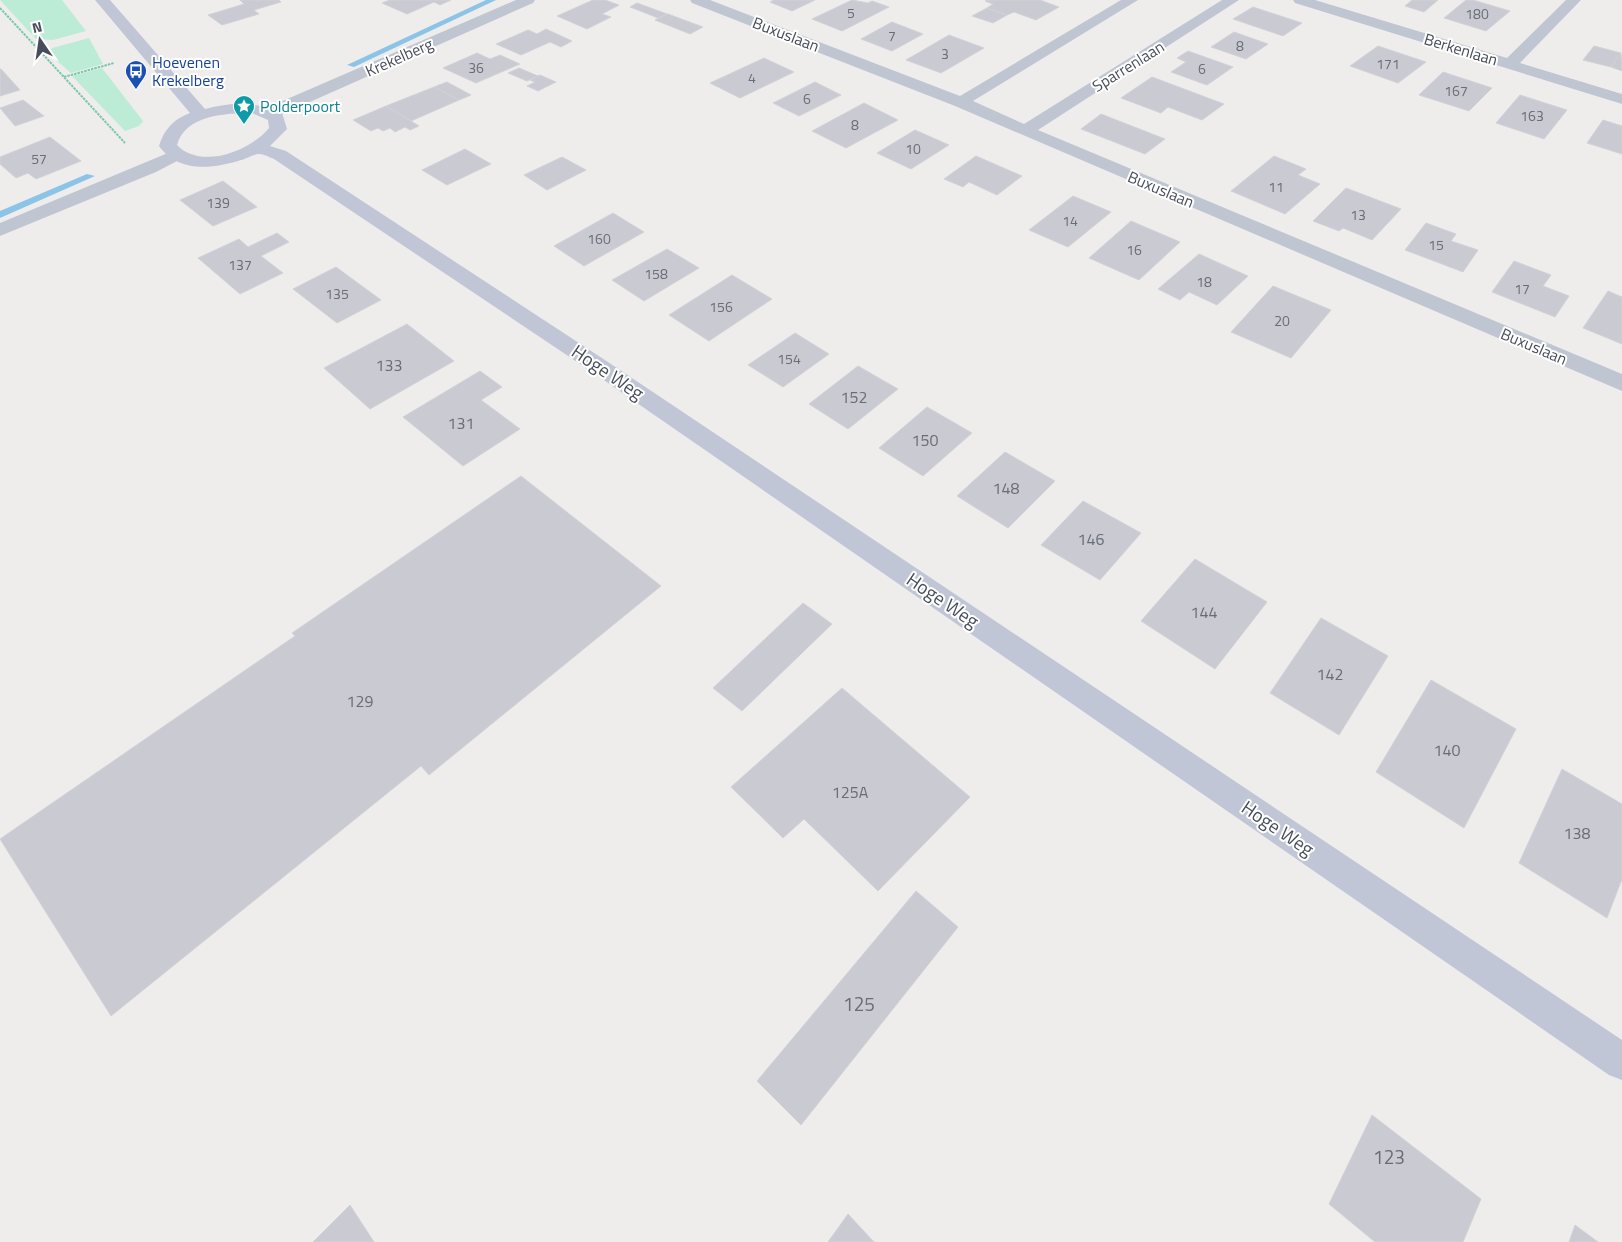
<svg xmlns="http://www.w3.org/2000/svg" width="1622" height="1242" font-family="'Titillium Web',sans-serif">
	<style>
		.green { fill: #bcecd6 }
		.lines { fill: none; stroke-linecap: round; stroke-linejoin: round }
		.stream { fill: #8bc4e7; fill-rule: evenodd }
		.building { fill: #cacbd2; stroke: #d1d2d8 }
		.path { stroke: #76c8ad; stroke-width: 2; stroke-dasharray: 2.5 1; stroke-linecap: butt }
		.street { fill: #c0c6d1; fill-rule: evenodd }
		.secondary { fill: #c0c6d5; fill-rule: evenodd }
		.labels { text-anchor: middle; stroke-width: 4; stroke-linejoin: round; paint-order: stroke }
		.far-number-label { font-size: 14px; fill: #676c77 }
		.far-street-label { font-size: 16px; fill: #464d59; stroke: #fff }
		.far-transit-label { font-size: 16px; fill: #164399; stroke: #fff; text-anchor: start }
		.far-culture-label { font-size: 16px; fill: #0d838f; stroke: #fff; text-anchor: start }
		.number-label { font-size: 16px; fill: #676c77 }
		.street-label { font-size: 19px; fill: #464d59; stroke: #fff }
		.near-number-label { font-size: 19px; fill: #676c77 }
	</style>
	<rect width="100%" height="100%" fill="#efedec"/>
	<path class="green" d="M0 0H62L86 31 53 40 36 39Z
		M89 38 103 64 71 73 47 52 52 48Z
		M102 68 143 121 139 126 125 131 72 76Z"/>
	<g class="lines">
		<path class="stream" d="M486 0H496L354 67 347 65Z
			M87 174 95 176 0 218V211Z"/>
	</g>
	<path class="building" d="M240 0H279L281 2 254 10 259 14 222 25 208 15 244 4Z
		M390 0H451L440 5 434 2 407 14 382 3Z
		M593 0H605L619 5 602 14 611 17 587 29 557 16Z
		M774 0H815L792 11 770 2Z
		M852 0 868 3 872 1 889 7 842 31 812 19Z
		M988 0H1040L1059 7 1036 20 1014 12 1007 15 987 8 993 4 985 1Z
		M1412 0H1438L1424 12 1405 6Z
		M1466 0H1473L1510 11 1486 31 1444 18Z
		M637 3 667 14 658 18 630 7Z
		M1253 7 1302 23 1283 36 1233 19Z
		M987 8 1007 15 993 23 972 16Z
		M667 14H668L703 27 690 34 655 20Z
		M892 22 923 34 892 51 861 39Z
		M546 29 572 41 561 47 550 42 521 55 496 44 528 30 537 34Z
		M1234 32 1268 44 1246 59 1211 47Z
		M949 35 984 48 941 73 906 60Z
		M1378 46 1426 62 1398 83 1350 66Z
		M1594 46 1621 53 1611 67 1583 60Z
		M1188 51 1233 67 1207 85 1171 72 1186 62 1177 58Z
		M477 53 490 59 500 55 520 64 476 83 443 68Z
		M1621 53 1622 71 1611 67Z
		M764 58 794 72 740 98 710 83Z
		M519 68 538 76 527 81 508 73Z
		M0 69H1L20 90 0 96Z
		M1443 72 1492 88 1469 111 1419 95Z
		M540 75 556 82 538 91 527 86 535 82 530 80Z
		M1152 77 1224 104 1202 120 1168 107 1161 113 1121 98Z
		M447 82 471 95 459 100 434 87Z
		M815 82 841 95 799 116 773 103Z
		M434 87 459 100 411 121 386 106Z
		M1520 95 1567 110 1544 139 1496 123Z
		M23 100 44 116 15 126 0 108Z
		M864 103 898 120 846 148 812 131Z
		M386 106 411 121 419 126 410 130 405 127 395 132 390 128 383 131 378 128 371 131 353 120Z
		M1101 114 1165 139 1145 154 1081 129Z
		M1603 120 1622 126V154L1587 143Z
		M915 130 949 145 911 169 877 153Z
		M50 137 81 161 36 179 28 173 16 178 0 164V157Z
		M465 149 491 164 447 185 422 170Z
		M976 156 1022 176 997 195 969 182 963 187 944 179Z
		M1274 156 1306 169 1298 175 1320 184 1285 214 1231 191Z
		M562 157 586 170 547 190 524 175Z
		M223 181 257 207 213 226 180 200Z
		M1346 188 1401 209 1372 240 1343 228 1339 231 1313 221Z
		M1073 196 1111 212 1068 247 1029 230Z
		M613 213 644 232 584 266 554 246Z
		M1131 221 1180 242 1139 280 1089 258Z
		M1426 223 1456 234 1451 241 1478 250 1463 272 1405 250Z
		M277 233 289 242 261 256 283 273 240 294 198 258 239 239 248 247Z
		M667 249 699 268 644 301 612 280Z
		M1199 254 1248 276 1217 305 1189 292 1180 300 1158 289Z
		M1514 261 1551 275 1543 286 1569 296 1555 317 1492 292Z
		M336 267 381 300 337 323 293 289Z
		M732 275 772 299 709 341 669 315Z
		M1273 286 1331 310 1291 358 1231 332Z
		M1608 291 1622 297V344L1583 328Z
		M407 324 454 361 370 409 324 368Z
		M795 333 829 354 783 387 748 365Z
		M858 366 898 389 848 429 809 404Z
		M480 371 502 387 481 400 520 429 463 466 403 417Z
		M927 407 972 433 923 476 879 448Z
		M1005 452 1055 481 1008 528 957 496Z
		M521 476 661 586 429 775 421 766 111 1016 0 839 295 636 292 633Z
		M1083 501 1141 533 1100 580 1041 545Z
		M1195 559 1267 602 1215 669 1141 621Z
		M803 603 832 624 742 711 713 688Z
		M1321 618 1388 656 1339 735 1270 693Z
		M1431 680 1516 729 1464 828 1376 772Z
		M842 688 970 797 878 891 804 819 783 838 731 787Z
		M1562 769 1622 804V879L1607 918 1519 863Z
		M916 891 958 927 801 1125 757 1081Z
		M1372 1115 1481 1199 1463 1242H1375L1329 1204Z
		M350 1205 374 1242H313Z
		M848 1214 874 1242H828Z
		M1575 1225 1598 1242H1569Z"/>
	<g class="lines">
		<path class="path" d="M0 8 125 143
			M64 77 114 63"/>
		<path class="street" d="M516 0H535L533 3 276 117H264L262 113 264 109Z
			M690 0H710L960 96 1121 0H1138L973 101 1024 124 1222 0H1239L1038 130 1622 374V391L955 106 692 3Z
			M1293 0H1315L1507 58 1566 0H1581L1520 63 1622 94V104L1295 3Z
			M175 150 181 151 184 155 181 159 156 172 0 236V223Z"/>
		<path class="secondary" d="M95 0H110L205 109C232 102 256 101 282 113L287 129 270 146 286 151 611 364 1622 1040V1080L1609 1075 595 374 274 159C269 157 264 154 259 154 254 154 246 159 241 160 213 169 178 173 159 146 164 129 174 119 190 113ZM252 113 268 120 269 128C250 151 201 170 177 145 185 115 226 113 252 113Z"/>
	</g>
	<defs>
		<g id="bus-pin" transform="scale(1.125)"><path d="M0 17L-7.5 6A9.5 9.5 0 1 1 7.5 6Z" fill="#1a4fb4" stroke="#fff"/><path d="M-5-6H5V4H4V6H2V4H-2V6H-4V4H-5ZM-3.5-4V0h7V-4ZM-3.5 1.2v1.5H-2V1.2ZM2 1.2v1.5H3.5V1.2Z" fill="#fff"/></g>
		<g id="sight-pin" transform="scale(1.125)"><path d="M0 17L-7.5 6A9.5 9.5 0 1 1 7.5 6Z" fill="#0f9aa8" stroke="#fff"/><path d="M0-6L1.8-2.2L6-1.7L2.9 1.2L3.7 5.4L0 3.3L-3.7 5.4L-2.9 1.2L-6-1.7L-1.8-2.2Z" fill="#fff"/></g>
	</defs>
	<g fill-rule="evenodd">
		<use href="#bus-pin" x="136" y="71"/>
		<use href="#sight-pin" x="244" y="106"/>
	</g>
	<g class="labels">
		<g class="far-number-label">
			<text x="851" y="18">5</text>
			<text x="1477" y="19">180</text>
			<text x="892" y="41">7</text>
			<text x="1240" y="51">8</text>
			<text x="945" y="59">3</text>
			<text x="1388" y="69">171</text>
			<text x="476" y="73">36</text>
			<text x="1202" y="74">6</text>
			<text x="752" y="83">4</text>
			<text x="1456" y="96">167</text>
			<text x="807" y="104">6</text>
			<text x="1532" y="121">163</text>
			<text x="855" y="130">8</text>
			<text x="913" y="154">10</text>
			<text x="39" y="164">57</text>
			<text x="1276" y="192">11</text>
			<text x="218" y="208">139</text>
			<text x="1358" y="220">13</text>
			<text x="1070" y="226">14</text>
			<text x="599" y="244">160</text>
			<text x="1436" y="250">15</text>
			<text x="1134" y="255">16</text>
			<text x="240" y="270">137</text>
			<text x="656" y="279">158</text>
			<text x="1204" y="287">18</text>
			<text x="1522" y="294">17</text>
			<text x="337" y="299">135</text>
			<text x="721" y="312">156</text>
			<text x="1282" y="326">20</text>
			<text x="789" y="364">154</text>
		</g>
		<g class="far-street-label">
			<text transform="translate(786 34) rotate(21)" y="6">Buxuslaan</text>
			<text transform="translate(1461 49) rotate(17)" y="6">Berkenlaan</text>
			<text transform="translate(399 57) rotate(-24)" y="6">Krekelberg</text>
			<text transform="translate(1128 66) rotate(-32)" y="6">Sparrenlaan</text>
			<text transform="translate(1161 189) rotate(23)" y="6">Buxuslaan</text>
			<text transform="translate(1534 346) rotate(23)" y="6">Buxuslaan</text>
		</g>
		<g class="far-transit-label">
			<text x="152" y="68">Hoevenen<tspan x="152" dy="18">Krekelberg</tspan></text>
		</g>
		<g class="far-culture-label">
			<text x="260" y="112">Polderpoort</text>
		</g>
		<g class="number-label">
			<text x="389" y="371">133</text>
			<text x="854" y="403">152</text>
			<text x="461" y="429">131</text>
			<text x="925" y="446">150</text>
			<text x="1006" y="494">148</text>
			<text x="1091" y="545">146</text>
			<text x="1204" y="618">144</text>
			<text x="1330" y="680">142</text>
			<text x="360" y="707">129</text>
			<text x="1447" y="756">140</text>
			<text x="850" y="798">125A</text>
			<text x="1577" y="839">138</text>
		</g>
		<g class="street-label">
			<text transform="translate(608 372) rotate(34)" y="7">Hoge Weg</text>
			<text transform="translate(943 600) rotate(34)" y="7">Hoge Weg</text>
			<text transform="translate(1278 828) rotate(34)" y="7">Hoge Weg</text>
		</g>
		<g class="near-number-label">
			<text x="859" y="1011">125</text>
			<text x="1389" y="1164">123</text>
		</g>
	</g>
	<g transform="translate(40 40) rotate(347)" stroke="#ffffff" stroke-width="4" paint-order="stroke">
	<path d="M0-4L9 19L0 12L-9 19Z" fill="#464d59"/>
	<text y="-8" font-size="14" font-weight="bold" text-anchor="middle" fill="#464d59">N</text>
	</g>
</svg>
